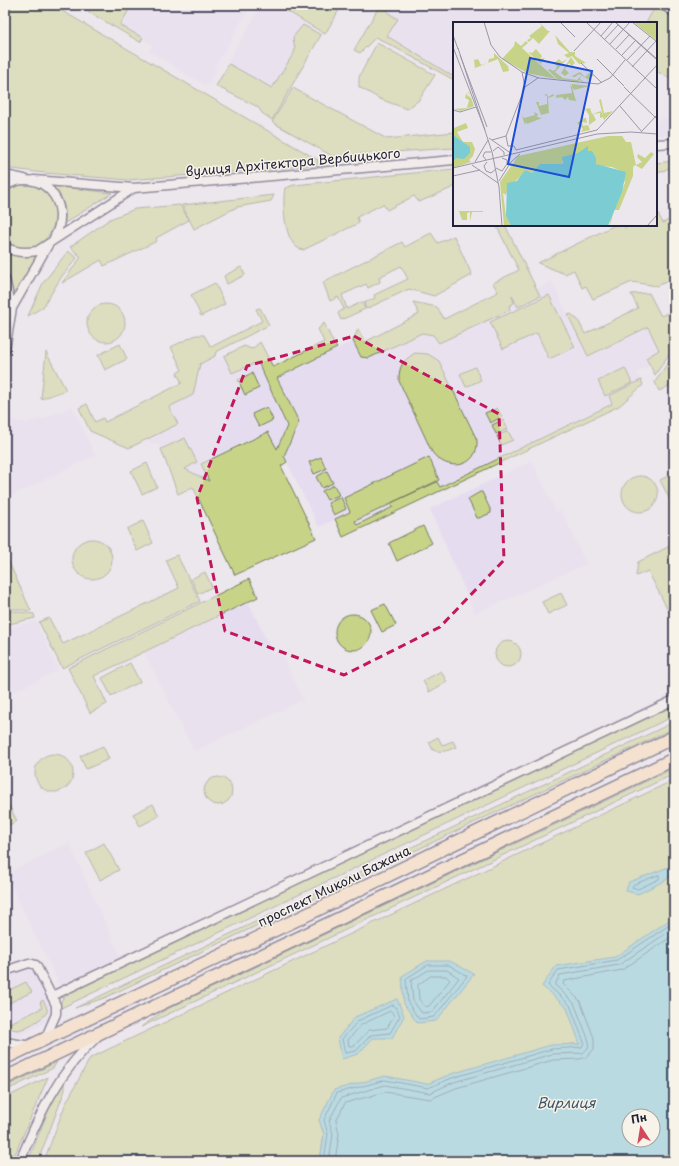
<svg xmlns="http://www.w3.org/2000/svg" width="679" height="1166" font-family="'Playpen Sans',sans-serif">
	<style>
		.built { fill: #e5dcf0 }
		.green { fill: #c7d487; stroke: #747b61; fill-rule: evenodd }
		.water { fill: #7bccd3; stroke: #578896; fill-rule: evenodd }
		.lines { fill: none; stroke-linecap: round; stroke-linejoin: round }
		.shore { stroke: #466678; stroke-width: 1 }
		.minor-casing { stroke: #22223b; stroke-width: 11 }
		.highway-casing { stroke: #22223b; stroke-width: 15 }
		.minor { stroke: #f7f3e8; stroke-width: 8 }
		.highway { stroke: #fddcac; stroke-width: 12 }
		.marked { fill: none; stroke: #c2185b; stroke-width: 3; stroke-dasharray: 8 5; stroke-linejoin: round }
		.labels { text-anchor: middle; stroke-width: 3; stroke-linejoin: round; paint-order: stroke }
		.street-label { font-size: 13px; fill: #22223b; stroke: #f7f3e8 }
		.water-label { font-size: 14px; font-style: italic; fill: #3d5569; stroke: #f7f3e8 }
		.inset-road { fill: none; stroke: #9b98a6; stroke-width: 1 }
		.view { fill: #1d4ed8; fill-opacity: 0.15; stroke: #1d4ed8; stroke-width: 2 }
		.inset-edge { fill: none; stroke: #22223b; stroke-width: 2 }
	</style>
	<rect width="100%" height="100%" fill="#ece6ed"/>
	<filter id="ink" filterUnits="userSpaceOnUse"><feTurbulence type="fractalNoise" baseFrequency=".025" numOctaves="2"/><feDisplacementMap in="SourceGraphic" scale="8" xChannelSelector="R" yChannelSelector="G"/><feConvolveMatrix kernelMatrix="1 2 1 2 8 2 1 2 1" color-interpolation-filters="sRGB"/></filter>
	<g filter="url(#ink)">
		<path class="built" d="M87 5H251L214 68 216 70 209 84 205 85 149 51 153 45Z
			M262 5H275L321 33 284 98 226 65Z
			M391 5H656L646 23H454V77L387 36V12Z
			M674 117V134L656 136V120Z
			M533 281 537 289 552 282 588 356 651 325 663 350 654 364 637 372 641 380 609 396 612 404 439 487 437 482 392 504 393 507 357 525 350 512 319 527 284 456 299 422 277 378 353 341 361 357 424 326 436 331Z
			M244 346 258 361 287 426 277 449 210 482 166 459 159 444 126 437 122 430 193 395 200 364 215 356 217 359Z
			M72 407 95 455 8 497 5 516V419L26 423 42 419Z
			M532 461 556 512 561 510 586 564 475 613 430 509Z
			M248 602 273 654 280 651 303 700 194 751 144 652Z
			M36 621 58 670 5 696V629Z
			M69 843 121 958 61 988 8 878 5 879V869L7 873Z
			M19 969H28L39 975 52 1000V1012L49 1020 41 1025 17 1037 5 1034V977Z"/>
		<path class="green" d="M5 5H52L318 160 317 165 128 180 44 173 5 168Z
			M77 5H132L120 25 143 38 140 42Z
			M277 5H342L325 34Z
			M380 5H391L387 12 398 19 387 36 454 77V80L376 37 360 53 354 50Z
			M656 5 660 6 674 15V81L656 71V23H646Z
			M303 25 321 35 272 120 262 113 258 107 216 86 229 64 272 88 295 51 293 37Z
			M377 43 435 75 419 100 407 109 380 99 359 87V77Z
			M293 88 387 139 454 132V148L332 156 272 122Z
			M674 161V166L656 174V163Z
			M454 169V187L419 202 414 196 387 210 383 204 357 217 359 223 303 250C284 247 282 204 285 188L294 185Z
			M20 185C83 183 52 275 5 240V192Z
			M52 186 112 193 65 223C66 207 64 198 52 186Z
			M274 195 271 201 237 207 194 229 182 205Z
			M180 205 189 220 156 238 157 241 104 266 101 260 62 283 81 257 70 247 110 219 135 209Z
			M657 212 663 223 674 217V278L657 286 632 282 593 299 586 286 582 288 574 270 565 274 538 263 615 225H623L625 228 632 225H656Z
			M496 225H505L540 296 518 307 512 296 514 303 509 306 510 310 439 343 433 335 422 333 369 358 361 357 353 341 358 329 365 342 419 314 413 302 437 307 444 319 498 292 493 283 519 270Z
			M431 233 438 243 454 236 472 275 434 296 409 289 366 309 364 303 375 298 374 295 408 279 401 266 379 277 380 282 368 288 366 284 342 295 347 309 362 302 365 309 341 320 338 313 344 309 338 297 330 301 323 282 402 242 405 247Z
			M5 251 24 257 36 256 14 296 5 263Z
			M68 251 77 258 62 276 43 307 28 316 43 283Z
			M241 267 245 275 227 284 224 276Z
			M215 283 225 304 201 316 191 295Z
			M649 293 661 316 674 310V347L655 375 646 358 659 350 648 327 588 356 568 315 571 314 578 320 585 334 638 308 631 294Z
			M549 295 575 347 549 359 537 333 503 349 490 322Z
			M87 323a19 19 0 1 1 38 0a19 19 0 1 1-38 0Z
			M260 308 269 325 216 352 215 356 200 364 193 395 169 407 178 424 129 448 90 431 79 408 87 404 95 422 103 418 105 422 182 383 177 373 182 370 171 347 196 335H204L211 347 262 321 256 309Z
			M324 323 334 344 337 348 277 378 299 422 284 456 287 462 281 466 316 538 235 575 193 487 178 494 161 449 185 438 197 462 185 469 209 481 201 464 268 432 277 449 287 426 258 362 232 373 224 356 244 346 252 349 260 342 273 367 324 342 318 329Z
			M120 344 127 359 105 370 98 355Z
			M46 352 66 390 41 399Z
			M415 353 428 354 439 361 477 440C479 468 447 473 432 452L399 381C399 366 402 361 415 353Z
			M674 354V377L670 380 671 385 659 391 655 382Z
			M475 367 481 380 466 387 460 374Z
			M625 368 632 383 605 396 598 381Z
			M252 373 259 388 245 395 238 380Z
			M641 380 643 385 619 406 343 537 335 519 350 512 344 498 429 457 439 480 391 503 437 482 440 487 612 404 609 396ZM391 504 393 507 357 525 355 521Z
			M267 407 273 420 259 427 252 414Z
			M497 408 502 417 490 423 485 413Z
			M503 420 508 429 496 434 492 425Z
			M508 431 513 440 501 445 497 436Z
			M321 457 326 469 314 474 309 462Z
			M147 463 157 487 142 494 131 471Z
			M327 471 333 483 322 488 316 477Z
			M674 473V501L671 502 660 480Z
			M622 494a18 18 0 1 1 36 0a18 18 0 1 1-36 0Z
			M334 485 339 495 327 500 322 491Z
			M480 492H482L491 511V513L479 518H477L468 499Z
			M341 497 346 509 334 515 328 503Z
			M143 521 153 543 137 551 127 529Z
			M423 526 432 543 397 561 389 543Z
			M72 559a20 20 0 1 1 40 0a20 20 0 1 1-40 0Z
			M674 544V617L672 618 648 571 636 576 638 562Z
			M5 555 6 556 31 611 5 608Z
			M177 555 200 601 62 668 39 622 49 618 63 644 179 588 166 560Z
			M205 572 212 587 198 594 191 579Z
			M249 579 258 597 94 676 107 704 90 713 68 668Z
			M561 593 567 605 548 614 542 602Z
			M385 604 396 625 382 632 371 610Z
			M5 610 34 614 35 618 5 625Z
			M335 632a18 18 0 1 1 36 0a18 18 0 1 1-36 0Z
			M495 654a13 13 0 1 1 26 0a13 13 0 1 1-26 0Z
			M130 663 140 682 111 696 102 678Z
			M441 671 447 682 429 692 423 681Z
			M674 702V716L59 1009 62 999 72 991Z
			M674 722V728L104 998 75 1008Z
			M438 737 442 745 453 741 456 747C447 751 442 753 433 750L429 742Z
			M103 746 109 759 86 769 80 756Z
			M35 773a19 19 0 1 1 38 0a19 19 0 1 1-38 0Z
			M674 768V774L141 1027 165 1010Z
			M204 791a14 14 0 1 1 28 0a14 14 0 1 1-28 0Z
			M674 780V1086L567 1008C572 1021 580 1030 581 1044H572L321 1126 324 1134 320 1161H44L65 1105 90 1058Z
			M5 798 17 821 5 827Z
			M153 804 159 816 140 826 133 814Z
			M104 843 119 870 100 880 86 853Z
			M26 982 32 992 5 1005V992Z
			M43 1000C45 1004 48 1008 47 1012 45 1018 23 1030 18 1030 13 1030 10 1028 6 1025L5 1020 7 1019 10 1023 42 1008 40 1002Z
			M57 1062 53 1068 5 1091V1087Z
			M48 1077 12 1161H5V1098Z
			M62 1084 65 1086V1090L38 1161H28L48 1111Z"/>
		<path class="water" d="M674 865V871L666 880 638 894 626 891 629 882Z
			M674 917V1161H320L324 1134 319 1120 334 1090 385 1076 427 1084 451 1074 551 1045 580 1044 567 1008 542 986 556 966 615 957ZM629 1116H653V1140H629Z
			M427 961H450L474 974 436 1021 417 1023 404 1004 402 976Z
			M397 999 404 1016 392 1038H373L358 1054 342 1059 338 1038 355 1017Z
			M122 1155 158 1156 161 1161H113Z"/>
		<g class="lines">
			<path class="shore" d="M659 875V879L638 889 632 887 633 885Z
				M428 965H449L467 976 434 1017 419 1019 408 1003 406 979Z
				M429 970H447L459 978 432 1012 422 1013 413 1001 411 981Z
				M431 976H446L450 980 429 1006 425 1007 419 999 418 985Z
				M393 1005 395 1006 400 1016 390 1033 371 1035 356 1051 345 1053 342 1039 358 1021Z
				M391 1011 394 1016 387 1028 369 1030 354 1046H349L348 1040 361 1025Z
				M324 1161 328 1134 324 1120 337 1093 385 1080 428 1088 452 1078 552 1049 582 1047 584 1042 570 1005 548 985 558 970 617 960 674 922
				M329 1161 333 1134 329 1121 341 1098 385 1085 430 1093 454 1082 552 1054 583 1053 588 1048 589 1041 574 1003 555 985 560 975 619 965 674 928
				M335 1161 339 1134 336 1121 345 1103 385 1092 430 1099 456 1088 553 1060 580 1059 587 1057 594 1049V1038L580 1001 563 984 564 981 622 970 674 935"/>
			<g class="minor-casing">
				<path id="minor" d="M663 5 674 12
					M656 144 674 143
					M5 175 24 179
					M34 180 134 188 454 160
					M5 186C41 165 74 203 54 238
					M5 247C15 253 25 253 37 251L134 188
					M5 279 12 308
					M5 350 12 308 48 245
					M5 971 29 963 36 965 56 1005V1014L45 1039
					M52 996 674 700
					M5 1042 31 1046
					M20 1161C39 1115 59 1071 97 1037"/>
			</g>
			<g class="highway-casing">
				<path id="highway" d="M5 1058 300 918 674 737
					M5 1078 674 759"/>
			</g>
			<use href="#minor" class="minor"/>
			<use href="#highway" class="highway"/>
		</g>
	</g>
	<path d="M0 0H679V1166H0ZM354 336 499 414 504 560 440 627 344 675 225 631 197 498 247 366Z" fill="#ece6ed" fill-opacity=".55" fill-rule="evenodd"/>
	<path class="marked" d="M354 336 499 414 504 560 440 627 344 675 225 631 197 498 247 366Z"/>
	<g class="labels">
		<g class="street-label">
			<text transform="translate(293 162) rotate(-5)" y="5">вулиця Архітектора Вербицького</text>
			<text transform="translate(334 886) rotate(-26)" y="5">проспект Миколи Бажана</text>
		</g>
		<g class="water-label">
			<text x="566" y="1108">Вирлиця</text>
		</g>
	</g>
	<g transform="translate(453 22)">
		<rect width="204" height="204" fill="#ece6ed"/>
		<path d="M86 0 95 9H97L86 22 80 16 76 20 74 18 78 16 76 14 89 4ZM180 0H204V17L203 18ZM102 13 117 30H122V34L133 41 126 42 119 34 115 36 111 33 116 31 105 22ZM62 19 68 24 73 19 75 21 69 26 103 57 74 51 49 37 61 24ZM83 27 89 34 87 37 92 36 88 41 89 43 75 30 79 31ZM41 31 55 44 56 49 50 50 45 37 22 46 21 38 25 37 28 43 35 41 36 37 41 36ZM118 35 122 41 119 44 116 41 112 47 119 54 127 50 132 55 137 50 141 54 138 55V59L126 52 122 55H120L116 51 112 54 108 51ZM106 37 109 40 114 37 102 50 110 56 124 58 128 54 127 57 132 61 126 58 125 60 104 57 95 48 97 47 100 49 103 47 104 44 101 41ZM117 62 119 65V62L137 64 121 68 119 65 123 79 116 78 115 75 112 78 109 75 103 76V73L119 71ZM16 70 21 84 8 89 0 87 14 86 16 78 12 76 13 72 18 76 16 71 13 72ZM94 72 95 75 100 72 101 74 95 76 96 91 88 93 83 80H86V84L94 82V74L91 73ZM148 77 151 91 160 89 151 98 150 95 147 96V91L140 92 143 98 136 103V93L132 87 137 86 139 92 148 89 150 94 146 78ZM81 90 85 92 84 95 89 96 74 102 73 100 72 103 69 94 71 96 82 93ZM131 96H133L134 101 129 100 130 104 135 103 137 108 128 110 130 107 124 101ZM13 101 15 106 4 110 10 120H19L22 127 20 134 16 138 18 140 0 146 1 106ZM155 114H169L173 120H178L183 143 189 140 184 135 185 132 192 136 198 130 201 132 189 147 182 143 180 145V154L166 188H161L157 204 158 192 172 161 168 149 159 145 147 144 126 132 109 139 110 142 85 146 79 151 67 155 55 166 53 173 50 171 53 194 58 204H51L47 160 65 134ZM6 189H30V190H19L17 199V190L14 191V198H9Z" fill="#c7d487"/>
		<path d="M0 113 17 125V131L11 137 3 136 0 139ZM135 124V129H139L143 136V142L173 150 169 170 155 204H58L53 194 54 161 64 159 72 148 79 151 87 142H110L109 135 125 131Z" fill="#7bccd3"/>
		<path class="inset-road" d="M31 0 38 23 47 35 69 50 86 56 145 62 157 56 172 38M107 0 122 15M133 0 204 67M162 0 204 38M162 0 204 37M179 0 203 19M0 13 5 27M148 14 160 0M152 17 165 3M157 22 177 0M0 25 32 108M5 26 39 130 46 165 49 204M163 27 176 13M121 29 148 0M7 33 34 105M169 33 182 19M144 37 171 64M174 38 197 14M128 41 149 61M179 45 203 19M69 50 72 65M171 65 204 97M167 84 189 110M0 88 7 90 23 85M189 109 204 93M36 116 59 132M39 118 53 114M63 128 144 108 204 43M63 128 61 124H55L53 114 72 65 85 56M40 129 45 125 51 130V133M33 138 30 134 32 130H38M22 140 35 118M34 140 31 144 33 149 38 151 43 147M19 143 45 161M0 146 144 112 178 110 204 112M43 146 49 149 54 142V138L49 136M0 154 27 148M46 159 58 140 67 132M194 204 204 193"/>
		<path class="view" d="M77 36 139 49 116 155 55 142Z"/>
		<rect width="204" height="204" class="inset-edge"/>
	</g>
	<rect width="679" height="1166" fill="none" stroke="#f7f3e8" stroke-width="20"/>
	<rect x="10" y="10" width="659" height="1146" fill="none" stroke="#22223b" stroke-width="1.5" filter="url(#ink)"/>
	<g transform="translate(641 1128) rotate(348)"><circle r="19" fill="#f7f3e8" stroke="#a29fa3"/>
	<path d="M0-3L7 15L0 10L-7 15Z" fill="#d1495b"/>
	<text y="-6" font-size="11" font-weight="bold" text-anchor="middle" fill="#22223b">Пн</text>
	</g>
</svg>
